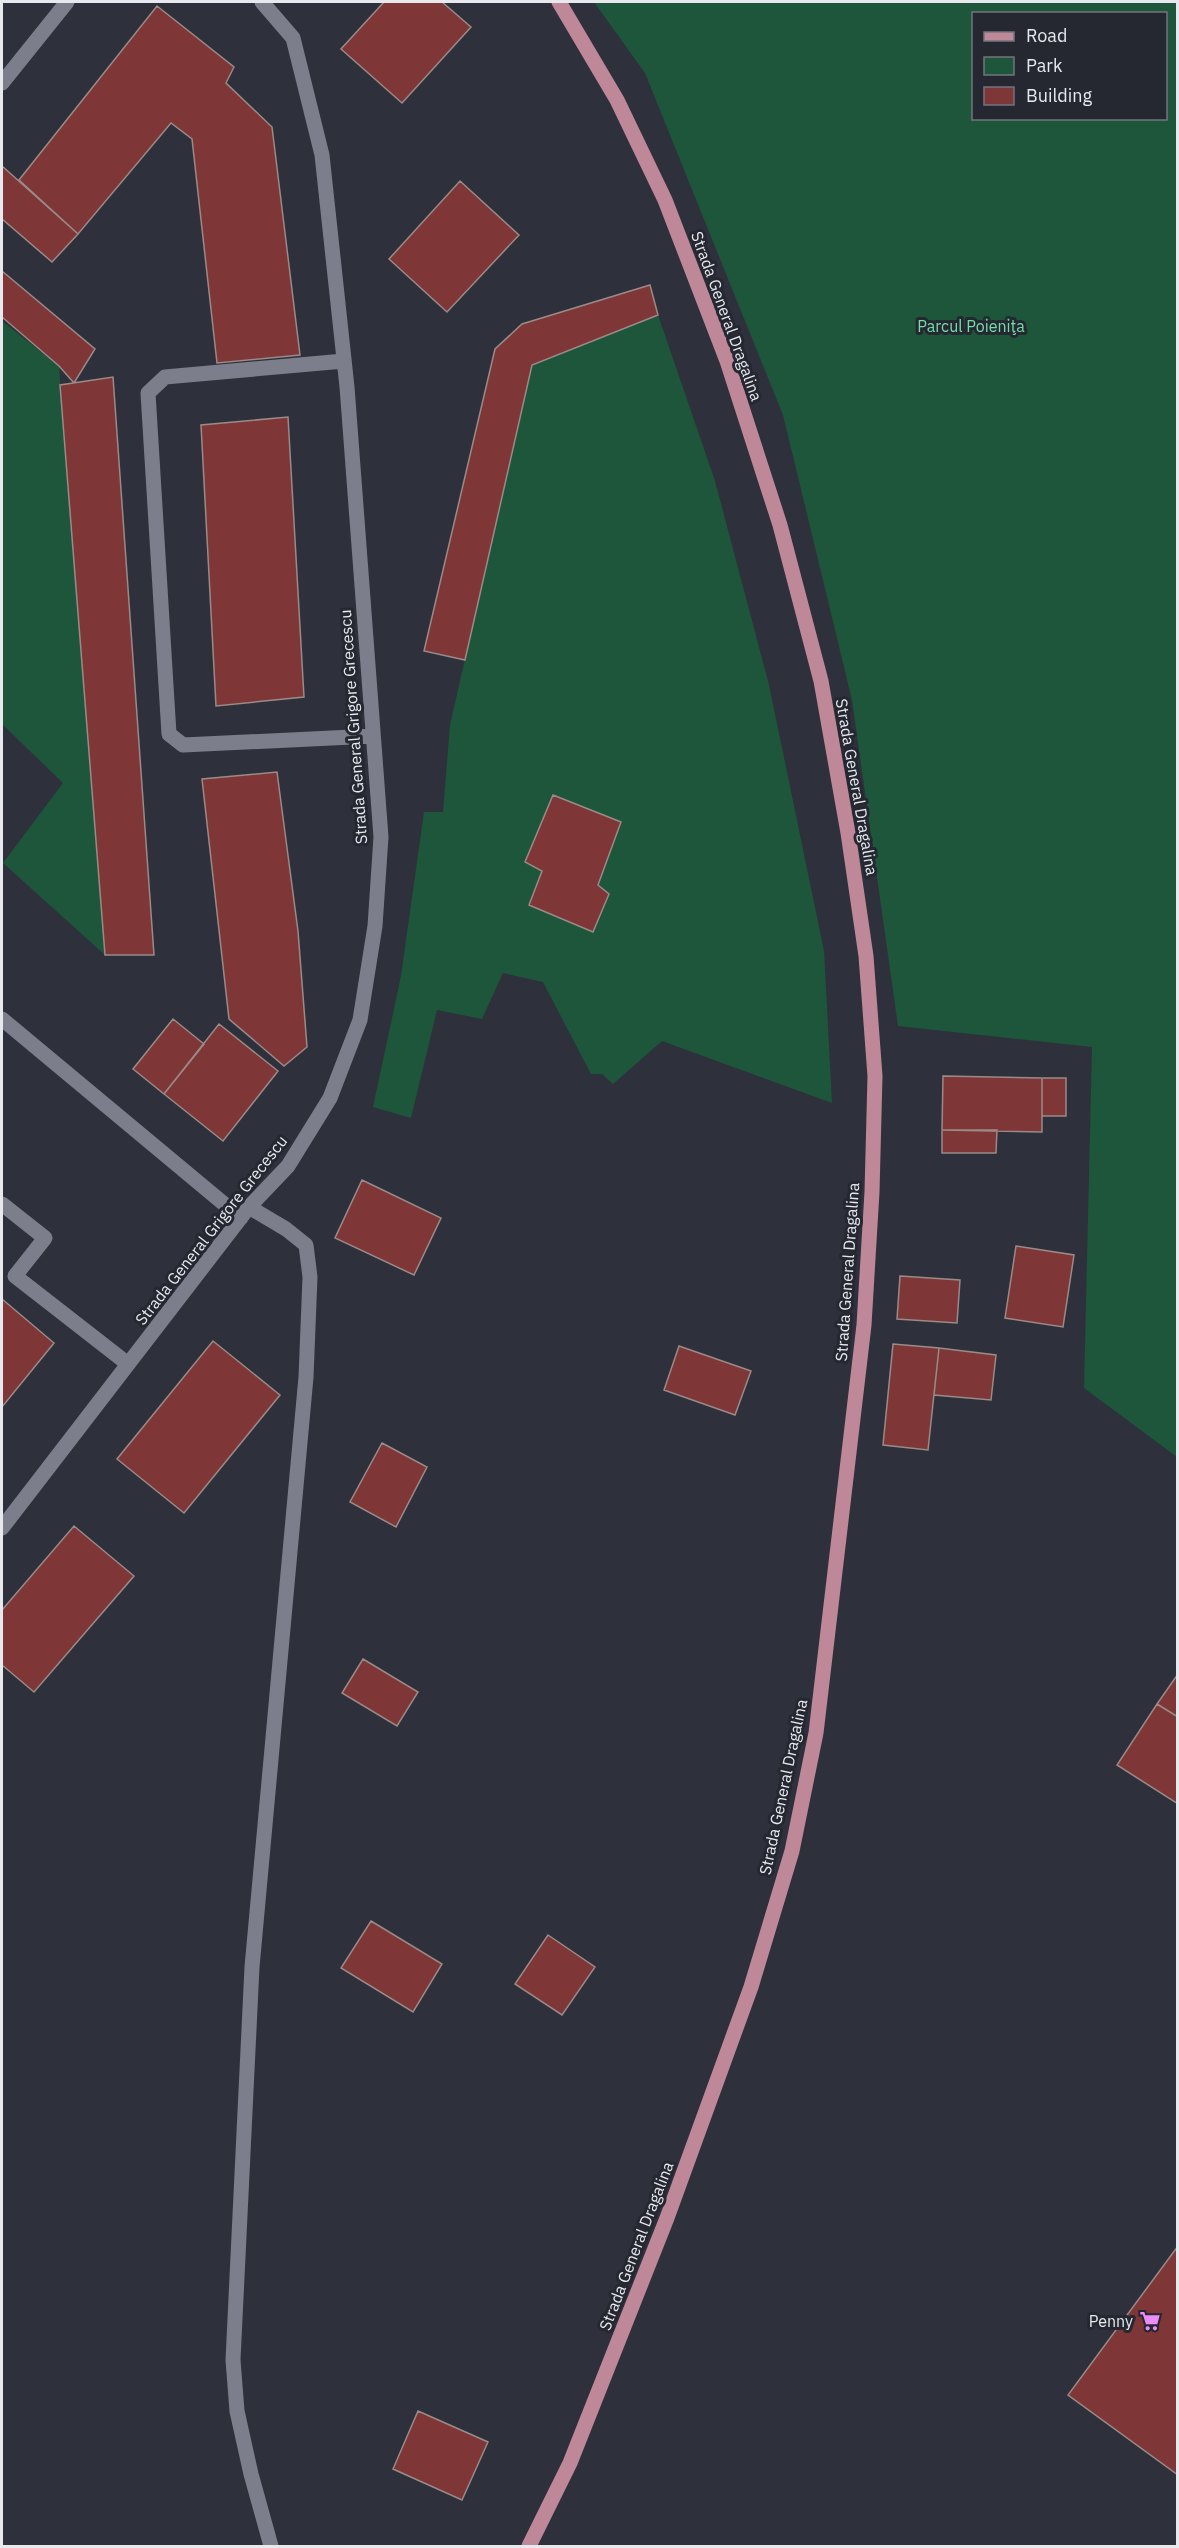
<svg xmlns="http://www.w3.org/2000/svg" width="1179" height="2548" font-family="'IBM Plex Sans',sans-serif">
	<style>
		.green { fill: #1d563b; fill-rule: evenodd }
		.building { fill: #7e3736; stroke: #9a8a89; stroke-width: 1.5 }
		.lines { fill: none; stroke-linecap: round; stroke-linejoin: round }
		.minor { stroke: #7c7f8b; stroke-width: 15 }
		.major { stroke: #bf8898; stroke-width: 15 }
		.labels { text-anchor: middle; stroke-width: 6; stroke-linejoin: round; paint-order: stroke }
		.street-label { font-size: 16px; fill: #e7e9ef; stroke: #252731 }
		.park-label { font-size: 16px; fill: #73dfa7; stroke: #252731 }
		.poi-label { font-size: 16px; fill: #e7e9ef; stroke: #252731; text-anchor: end }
	</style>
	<rect width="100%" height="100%" fill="#2e313b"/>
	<path class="green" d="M594 2H1177V1457L1084 1388 1092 1047 898 1026 852 700 783 415 645 73ZM974 14H1166V118H974Z
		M658 315 715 481 769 685 824 951 832 1103 662 1041 613 1084 602 1074H591L543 982 503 973 482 1019 437 1010 411 1118 373 1107 401 976 424 812H443L450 725 532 365Z
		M2 321 59 366 105 955 3 863 63 783 2 724Z"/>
	<path class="building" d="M384 2H442L471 27 402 103 341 49Z
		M157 6 234 67 226 83 272 127 300 355 217 363 192 139 171 123 78 234 19 180Z
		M2 166 78 234 52 262 2 219Z
		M460 181 519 235 447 312 389 259Z
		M2 271 95 349 74 383 59 366 2 317Z
		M650 285 658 315 532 365 465 660 424 651 495 349 522 324Z
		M113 377 154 955H105L60 385Z
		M288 417 304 697 216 706 201 425Z
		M277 772 298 931 307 1047 284 1066 229 1019 202 779Z
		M553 795 621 822 598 885 609 894 593 932 529 905 542 871 525 862Z
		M173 1019 204 1044 164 1094 133 1069Z
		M219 1024 278 1071 223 1141 164 1094Z
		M943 1076 1042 1078V1132L942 1130Z
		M1042 1078H1066V1116H1042Z
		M942 1130H997L996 1153H942Z
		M362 1180 441 1218 414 1275 335 1238Z
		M1016 1246 1074 1255 1063 1327 1005 1318Z
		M900 1276 960 1280 957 1323 897 1319Z
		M2 1299 54 1343 2 1407Z
		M213 1341 280 1395 184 1513 117 1459Z
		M893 1344 939 1348 928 1450 883 1445Z
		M679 1346 751 1371 735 1415 664 1390Z
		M939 1348 996 1355 991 1400 934 1395Z
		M382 1443 427 1467 396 1527 350 1502Z
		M74 1526 134 1576 34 1692 2 1665V1610Z
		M363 1659 418 1692 397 1726 342 1693Z
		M1178 1674V1717L1157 1704Z
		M1157 1704 1178 1717V1804L1117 1765Z
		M371 1921 442 1964 413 2012 341 1968Z
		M548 1935 595 1967 562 2015 515 1984Z
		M1178 2246V2475L1068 2395Z
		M418 2411 488 2442 462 2500 393 2469Z"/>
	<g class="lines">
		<path class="minor" d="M2 83 67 2
			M344 361 165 377 148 393 169 734 183 745 373 736
			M2 1019 241 1218
			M2 1204 45 1238 15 1276 128 1364
			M249 1207 286 1229 306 1245 310 1277 306 1377 252 1967 233 2360 237 2411 251 2474 271 2546
			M2 1528 249 1207 288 1166 330 1098 360 1020 375 926 381 837 347 387 322 155 293 38 262 2"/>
		<path class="major" d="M529 2546 570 2463 667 2218 751 1987 792 1851 816 1733 864 1325 872 1192 875 1076 866 956 848 833 821 681 780 525 727 361 665 200 617 100 559 2"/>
	</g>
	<defs>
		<g id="supermarket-bare" transform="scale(1.62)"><path d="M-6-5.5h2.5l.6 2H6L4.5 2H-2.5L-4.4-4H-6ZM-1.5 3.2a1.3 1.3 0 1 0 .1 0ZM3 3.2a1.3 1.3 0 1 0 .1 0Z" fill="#ed8cf9" stroke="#252731" stroke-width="2.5" paint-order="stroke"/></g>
	</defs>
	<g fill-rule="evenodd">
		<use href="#supermarket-bare" x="1150" y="2321"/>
	</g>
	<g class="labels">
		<g class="street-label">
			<text transform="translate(727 316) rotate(70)" y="6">Strada General Dragalina</text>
			<text transform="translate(353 727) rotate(-94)" y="6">Strada General Grigore Grecescu</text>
			<text transform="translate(857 787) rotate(80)" y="6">Strada General Dragalina</text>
			<text transform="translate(211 1230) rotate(-52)" y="6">Strada General Grigore Grecescu</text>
			<text transform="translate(847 1272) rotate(-86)" y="6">Strada General Dragalina</text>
			<text transform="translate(783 1787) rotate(-78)" y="6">Strada General Dragalina</text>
			<text transform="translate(636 2246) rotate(-69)" y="6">Strada General Dragalina</text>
		</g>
		<g class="park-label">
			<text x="971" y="332">Parcul Poieniţa</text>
		</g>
		<g class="poi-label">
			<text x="1133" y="2327">Penny</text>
		</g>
	</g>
	<rect width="1179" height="2548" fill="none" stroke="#e7e9ef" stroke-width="6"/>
	<rect x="972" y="12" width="195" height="108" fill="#252731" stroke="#73757d" stroke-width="1.5"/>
	<rect x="984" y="32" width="30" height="9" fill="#bf8898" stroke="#73757d" stroke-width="1.5"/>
	<text x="1026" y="42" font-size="18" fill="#e7e9ef">Road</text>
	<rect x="984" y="57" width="30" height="18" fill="#1d563b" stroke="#73757d" stroke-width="1.5"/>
	<text x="1026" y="72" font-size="18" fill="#e7e9ef">Park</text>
	<rect x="984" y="87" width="30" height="18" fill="#7e3736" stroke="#73757d" stroke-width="1.5"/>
	<text x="1026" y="102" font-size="18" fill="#e7e9ef">Building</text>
</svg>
